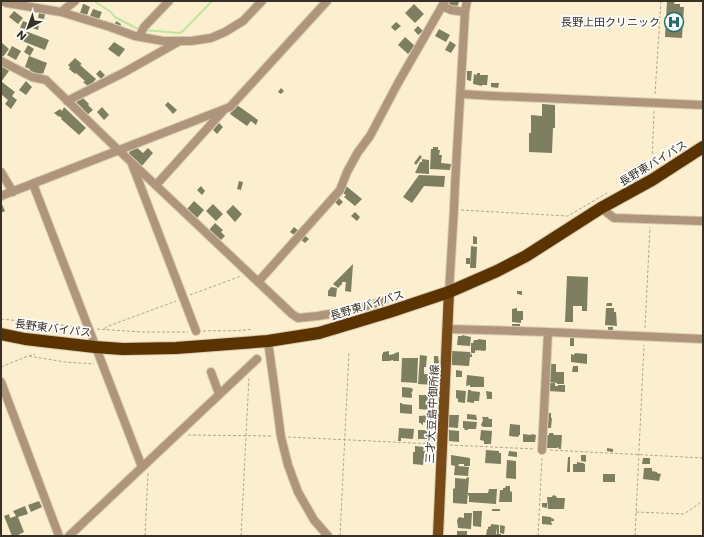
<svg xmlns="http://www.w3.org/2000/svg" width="704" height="537" font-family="Poppins,'Noto Sans JP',sans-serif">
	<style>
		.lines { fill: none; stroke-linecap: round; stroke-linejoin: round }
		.stream { stroke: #c0e69c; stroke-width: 2 }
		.building { fill: #7e7f61 }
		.minor-casing { stroke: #d8cdb1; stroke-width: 10 }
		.major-casing { stroke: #d8cdb1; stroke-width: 12 }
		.highway-casing { stroke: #d8cdb1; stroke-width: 14 }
		.path { stroke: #b1a68f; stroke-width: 1; stroke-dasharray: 3 2; stroke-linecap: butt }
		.minor { stroke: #b0957d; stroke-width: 8 }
		.major { stroke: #774a17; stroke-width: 10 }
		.highway { stroke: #5b3300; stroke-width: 12 }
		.labels { text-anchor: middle; stroke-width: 3.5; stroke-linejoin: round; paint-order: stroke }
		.poi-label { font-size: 11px; fill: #363025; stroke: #fdfdfd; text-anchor: end }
		.street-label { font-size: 11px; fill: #363025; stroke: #fdfdfd }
	</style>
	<rect width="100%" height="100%" fill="#fcefd0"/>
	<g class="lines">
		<path class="stream" d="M94 1 111 12 115 17 136 28 140 29
			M144 30 179 33 182 32 212 1"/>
	</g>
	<path class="building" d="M449 1H457L459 2 457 7 455 6 454 7 448 5Z
		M667 1H675L674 4H680V7H684L682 38 665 37Z
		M83 4H84L90 7 87 15 80 13Z
		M414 4 424 14 415 23 405 13Z
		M93 9 102 12 99 19 90 16Z
		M14 11 23 18 18 24 9 17Z
		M39 13 45 14 44 19 38 18Z
		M31 18 37 20 36 23 30 21Z
		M23 21 28 23 26 29 20 28Z
		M116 21 121 24 120 27 115 24Z
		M30 22 39 25 38 30 29 27Z
		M396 22 401 26 395 31 391 27Z
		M418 26 423 31 418 35 414 30Z
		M20 29 49 40 45 50 17 39Z
		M439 29 450 35 446 42 435 36Z
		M405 37 415 46 408 54 398 45Z
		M450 41 456 45 451 53 445 50Z
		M1 42 9 49 3 57 1 55Z
		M114 42 125 49 119 57 108 49Z
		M28 45 34 49 30 56 24 52Z
		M12 46 21 51 16 60 7 55Z
		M29 56 47 63 43 74 41 73V75L30 71V69L25 67Z
		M75 58 82 64 80 65 96 79 89 87 83 82 85 81 76 73 75 74 69 69 70 67 68 65Z
		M1 65 9 71 1 82Z
		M100 70 105 75 101 79 96 74Z
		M467 71H472L471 81 467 80Z
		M477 73H480V75H488L487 85H482V86L473 84 474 74 477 75Z
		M26 81 32 87 26 95 19 90Z
		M2 82 15 92 12 96 17 100 11 109 5 104 8 100 1 94V84Z
		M491 83H499L498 88 491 87Z
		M281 88 284 91 281 94 278 92Z
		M81 96 89 104 88 105 93 110 87 115 82 110 83 109 76 102Z
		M168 102 177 110 173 114 165 105Z
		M542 104 555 105V128H553L552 153 529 152V133H531V115L542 116Z
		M237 105 258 120 256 125 251 121 247 126 230 114Z
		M64 107 86 128 79 135 61 119 62 118 59 116V117L54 113 60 109 62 111Z
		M102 107 109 115 104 120 97 112Z
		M219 123 223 127 217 134 213 130Z
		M135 146 143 153 148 148 153 153 141 167 127 155Z
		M433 147H438V150H440L439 155H442L441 163 451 164 450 170 430 169 431 149H433Z
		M420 155 422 157 416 165 414 163Z
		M422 159 429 160V174L415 173 420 162H422Z
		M419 175 445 176 444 187 424 186 412 203 403 197Z
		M239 181 243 182 241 190 237 189Z
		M201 186 205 191 202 195 197 190Z
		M346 186 362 199 355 206 344 197 346 195 342 192Z
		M338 197 343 202 339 206 334 201Z
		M194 201 204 210 197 218 187 209Z
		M1 202 5 211 1 213Z
		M213 204 223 214 216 221 206 211Z
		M233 205 242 214 235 222 226 212Z
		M355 212 360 217 357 221 351 216Z
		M215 223 223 230 221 232 225 236 221 240 209 230Z
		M294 227 300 232 296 236 290 232Z
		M304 235 309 239 305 243 300 239Z
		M473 236 477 237V244H473Z
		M471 246 477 247 476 268H470Z
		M466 258H470V264H466Z
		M353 264 351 292 345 291 346 282H342V284L338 288 333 284Z
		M567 276 588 277 587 311H582V306H573V322H565Z
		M331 287 337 288 336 297 328 296V291Z
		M517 291H522V295L517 294Z
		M607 303H612V306H606Z
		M517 308V311H523V320H521V323L512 322V309Z
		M606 308H614V312H616L617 326 605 325Z
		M512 324H520V329L512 328Z
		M608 327H613V332H608Z
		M462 335 471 337 470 346 457 345 458 336H462Z
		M570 338H574V346H570Z
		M478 339 486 340V350L484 351 477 350V351L475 350V353H471V343H473L474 340H478Z
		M389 351V355L394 354 395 353 399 352V361H393V360L389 361H382V354H383V352Z
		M452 351 470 352 471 356V354H472V357H470L469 366 452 365Z
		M575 353 587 354V364L571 362V354L574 355Z
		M420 355 427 356 426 367H424V374L435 375 436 382 434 385 418 384Z
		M434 356H438L439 363 434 364Z
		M402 358H418L417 383 401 382Z
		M551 364H556V372H564V384H557V383L548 382 549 369H551Z
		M573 366H578V372H572Z
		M456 370 462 371V377H456Z
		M467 375 484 377V387H470V385L466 386Z
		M547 383H555V386H558V385H565V392L547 391Z
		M402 387 412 388 413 390 411 394H412V397L411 398 402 397Z
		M456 390 466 391 465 403 458 402V399L456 398Z
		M468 390H471V391L480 392 479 401H474V403L467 402Z
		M486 391 492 392V399H487Z
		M419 395H431L430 402 432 403V405H431L430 410 419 409Z
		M400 403H402V404L412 405V414L400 413Z
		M546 413H551V418H552L551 428H545Z
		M467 414 476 415 477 420 467 419Z
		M430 415 432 422H430V424L423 422V425L421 424V423H419V416Z
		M448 415H459L458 428 447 427Z
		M482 417H488L489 419H492V427H483L481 425 483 420Z
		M463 421 477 422 476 429H468V430H465L464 428H463Z
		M510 424 520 425V435H519L518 437 509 436Z
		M399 428 414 429 413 439 401 438V441H398Z
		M418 430H426V432L427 430H431V439H418Z
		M449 430 459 431V442L449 441Z
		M481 430 492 431 491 444H484V441L480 440Z
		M549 433H553L554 435H562L561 449H559L558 447 557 448H544L545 435H549Z
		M523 434 531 435 532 434 536 435 535 442H523Z
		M415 446 424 447 423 451H425V456L424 457 423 465 413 464V452H415Z
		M607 448 613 449V452L607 451Z
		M486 450 499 451V453H501V464L485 463Z
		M509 451 517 452V457L508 456Z
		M451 455 470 458V466H464V464H459L458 466 469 467 468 476 454 475 455 466 451 465Z
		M581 455H586V462L581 461Z
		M568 457H570V472H567Z
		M643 458H650V464H642Z
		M507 460 516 461V479L506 478Z
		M577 462 583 463 585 464V472H573V464H577Z
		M644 468H652V471L657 472V473L661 474 659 481 643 479Z
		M603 474H615V482H603Z
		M467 477 469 478 467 504 453 503V489L455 488V478L466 479Z
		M506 486H510V491L512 492V502H499L500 490H503V488H505Z
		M489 489H497L496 504 469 502V496L468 495V493H488Z
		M553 495 556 496 557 498H565L564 509H548L547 497H552Z
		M39 501 42 507 31 512 28 505Z
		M542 503H547V508L542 507Z
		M25 506 28 514 18 517 24 532 16 536H12L4 516 9 514 10 518 16 516 13 511Z
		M492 509H500V511H492Z
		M473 511H482L481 527 473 526Z
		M464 513H472L471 529 458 528 457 520 459 517 464 518Z
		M542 516 551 517V518L554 519V521H551L552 525 542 524Z
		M491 524 499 525V534H497V528L496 534H501V536H486L487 529H488V527L491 526Z
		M500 525 505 526 504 534 500 533Z
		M457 531H467V536H457Z"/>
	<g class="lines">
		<g class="minor-casing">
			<path id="minor" d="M2 1 7 3 61 12 110 27 135 36 163 41H191L211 38 225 32 243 21 262 1
				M442 6 451 10 465 12
				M61 12 75 1
				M141 37V33L144 27 169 1
				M1 61 32 77 46 80 110 142 292 314 298 318 318 316 352 310 384 301
				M461 94 494 96 703 105
				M67 101 123 73 178 42
				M132 164 196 331
				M1 172 13 192
				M33 184 142 467
				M156 185 223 111
				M1 196 230 107 327 1
				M601 208 614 218 703 221
				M258 282 340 190 347 172 358 152 370 136 398 83 445 1
				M449 292 454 209 455 185 465 12 467 1
				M448 329 548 332 703 339
				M268 341 276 399 281 437 288 465 298 492 314 520 328 536
				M211 372 219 394
				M1 382 59 536
				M542 450 548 332
				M69 536 257 359"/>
		</g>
		<g class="major-casing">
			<path id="major" d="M438 536 449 292"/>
		</g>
		<g class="highway-casing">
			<path id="highway" d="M1 334 25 339 95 347 123 349 176 348 268 341 319 333 389 312 449 292 497 271 526 256 601 208 652 180 703 147"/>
		</g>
		<path class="path" d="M655 94 661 1
			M654 111 652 162 654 167
			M461 210 568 216 607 193
			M190 295 241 276
			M1 319 80 327
			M645 328 650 227
			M97 329 142 332H188
			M105 329 106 327 176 301
			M203 331C219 330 236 332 252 329
			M29 356 35 354
			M1 367 28 356 65 362 94 364
			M188 435 273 436
			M288 437 433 444
			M450 445 535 449
			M550 450 703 458
			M636 512 684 514 703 501
			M145 536 148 473
			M241 536 249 377
			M340 536 349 351
			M538 536 542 457
			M635 536 644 345"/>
		<use href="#minor" class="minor"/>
		<use href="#major" class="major"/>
		<use href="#highway" class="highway"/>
	</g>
	<defs>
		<g id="hospital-ring" transform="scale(1)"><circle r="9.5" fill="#fdfdfd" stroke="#236f6f" stroke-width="1.5"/><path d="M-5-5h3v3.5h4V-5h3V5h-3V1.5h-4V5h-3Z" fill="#236f6f"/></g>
	</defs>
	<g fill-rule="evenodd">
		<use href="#hospital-ring" x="674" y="22"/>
	</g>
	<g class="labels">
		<g class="poi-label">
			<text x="660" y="26">長野上田クリニック</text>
		</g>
		<g class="street-label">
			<text transform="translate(653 163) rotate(-31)" y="4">長野東バイパス</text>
			<text transform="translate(367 305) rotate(-17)" y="4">長野東バイパス</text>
			<text transform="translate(53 328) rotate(7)" y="4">長野東バイパス</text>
			<text transform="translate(432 414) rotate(-87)" y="4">三才大豆島中御所線</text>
		</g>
	</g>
	<rect width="704" height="537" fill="none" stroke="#363025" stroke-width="4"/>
	<g transform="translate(28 28) rotate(221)" stroke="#fdfdfd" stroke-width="3" paint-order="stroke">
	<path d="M0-3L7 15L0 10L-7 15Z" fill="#363025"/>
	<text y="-6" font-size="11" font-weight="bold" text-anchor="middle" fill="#363025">N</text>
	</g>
</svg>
